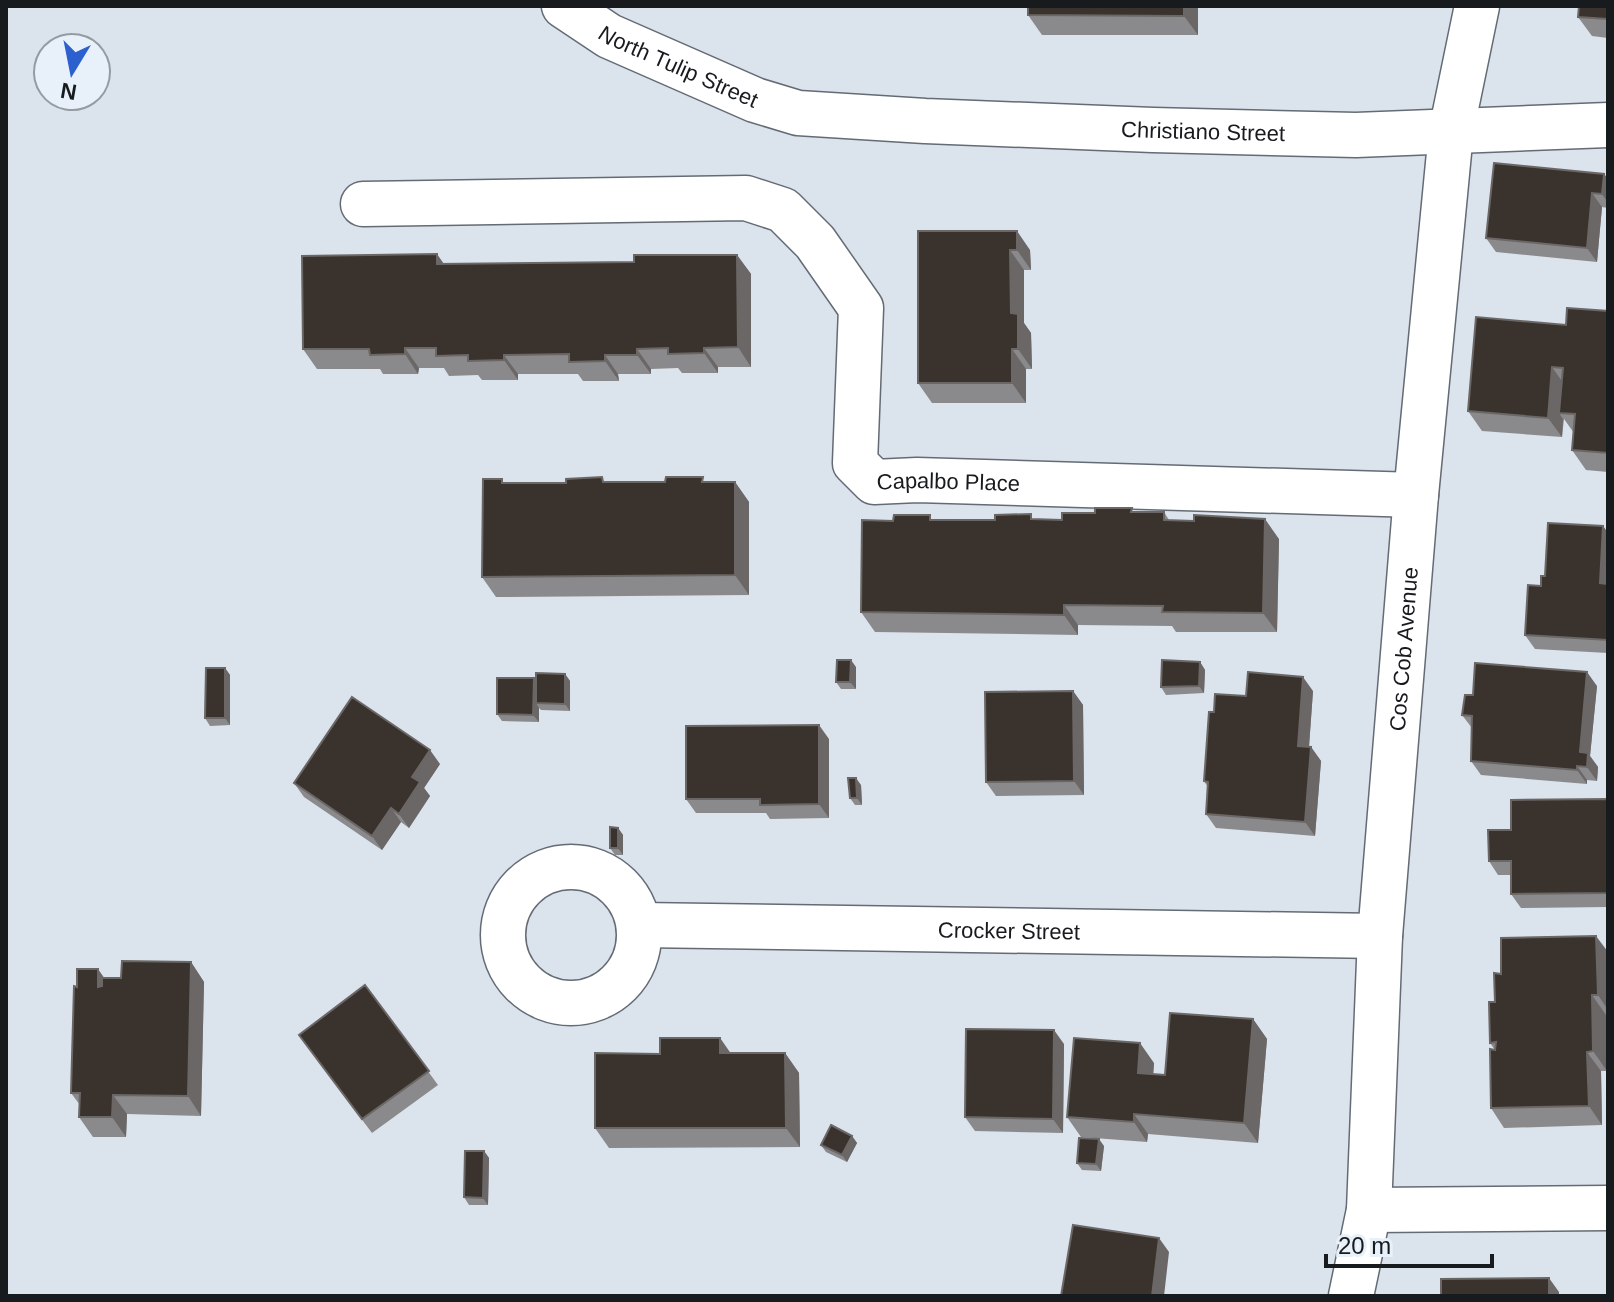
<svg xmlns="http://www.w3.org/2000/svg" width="1614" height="1302" font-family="Arial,sans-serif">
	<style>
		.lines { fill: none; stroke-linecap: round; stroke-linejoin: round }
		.minor-casing { stroke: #646b74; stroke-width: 47 }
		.minor { stroke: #fff; stroke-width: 44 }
		.wall { fill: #8a8a8c }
		.shaded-wall { fill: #6a6766 }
		.building { fill: #3a322c; stroke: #6a6766; stroke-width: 2 }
		.labels { text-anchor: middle; stroke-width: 8; stroke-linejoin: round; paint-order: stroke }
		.street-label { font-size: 22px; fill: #181b1e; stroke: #e8f0fa }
	</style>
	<rect width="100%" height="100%" fill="#dbe3ed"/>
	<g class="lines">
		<g class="minor-casing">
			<g id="minor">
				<path id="s1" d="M564 6 609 36 755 100 798 113 925 121 1153 130 1356 135 1608 125"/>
				<path id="s2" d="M363 204 746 198 783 210 815 242 861 308 855 463 874 482 917 480 1416 495"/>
				<circle cx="571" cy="935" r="68"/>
				<path id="s3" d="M639 925 1380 936"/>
				<path d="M1369 1210 1608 1208"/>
				<path id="s4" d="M1351 1296 1369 1210 1380 936 1416 495 1451 132 1477 6"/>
			</g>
		</g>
		<use href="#minor" class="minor"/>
	</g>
	<path class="wall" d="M1198 6V35H1042L1028 15Z
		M1608 6V38L1592 36 1578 17Z
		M1604 174 1608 179V208L1602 207 1597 262 1496 252 1486 238Z
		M918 231 1030 250 1031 270H1024V323L1031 333 1032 369H1026V403H932L918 383Z
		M737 255 751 274V367H718V373H682L678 368 651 369V374H618L619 381H583L578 374H518V380H482L478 375 449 376 444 368H419L418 374H383L380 369H317L303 349 444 264 634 262Z
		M1608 311V472L1586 470 1572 450 1574 433 1564 419 1562 437 1482 431 1468 411Z
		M606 482H735L749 502V595L496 597 482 577 505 483Z
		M1135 512H1164L1169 520 1279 539 1277 632H1176L1172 626 1078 625V635L875 632 861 612 933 520H1062Z
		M1603 526 1608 533V653L1535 649 1525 635 1545 576Z
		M1200 662 1205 670 1204 693 1166 695 1161 687Z
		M856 667V689H841L836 682Z
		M225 668 230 675V725L210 726 205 718Z
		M565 674 570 681V711L541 710 539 708V722L502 721 497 714 534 678 536 681Z
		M1597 686 1590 756 1598 767 1597 781 1587 780V784L1481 775 1471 761 1472 728 1462 715 1473 695Z
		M1073 691 1083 705 1084 795 996 796 986 782Z
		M1313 691 1309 747H1311L1321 761 1315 836 1216 828 1206 814 1208 787 1204 781 1214 712 1246 696Z
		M829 739V818L770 819 766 813H696L686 799Z
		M440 764 424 788 430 796 409 828 401 822 382 850 304 797 294 783Z
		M861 785 862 805H855L850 798Z
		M1608 799V907L1521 908 1511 894V875H1498L1489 861 1511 830Z
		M618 828 623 835V855H615L610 848Z
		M1608 952V1015H1606L1607 1071H1601L1602 1125 1504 1128 1491 1108 1495 1050 1490 1043 1495 1002 1501 974Z
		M191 962 204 982 201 1116 127 1114 126 1137H93L79 1117 80 1105 71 1093 77 987 105 978H121Z
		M365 985 438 1085 372 1133 309 1049Z
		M1253 1019 1267 1039 1258 1143 1148 1134 1147 1142 1081 1137 1067 1117 1154 1063 1153 1074 1165 1075Z
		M720 1038 730 1053H785L799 1073 800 1147 609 1148 595 1128 660 1054Z
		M1064 1044 1063 1133 975 1131 965 1117Z
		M852 1136 857 1143 847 1162 826 1152 821 1145Z
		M1104 1146 1101 1171 1082 1170 1077 1163Z
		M484 1151 489 1158 488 1205H469L464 1197Z"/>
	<path class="shaded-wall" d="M1184 6H1198V35L1184 16Z
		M1604 174 1608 179V203L1602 194Z
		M1592 193 1602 207 1597 262 1587 248Z
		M1017 231 1030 250 1031 270 1017 250Z
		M1010 250 1024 270V323L1031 333 1032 369 1018 349 1011 313Z
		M437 254 451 274 437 264Z
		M737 255 751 274V367L738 347Z
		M405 348 419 368 418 374 405 354Z
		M704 348 718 367V373L704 353Z
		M637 349 651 369V374L637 355Z
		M1012 349 1026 369V403L1012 383Z
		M504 355 518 374V380L504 360Z
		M605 355 618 374 619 381 605 361Z
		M1552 367 1566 387 1559 413 1563 419 1562 437 1548 418Z
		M735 482 749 502V595L735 575Z
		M1265 519 1279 539 1277 632 1263 613Z
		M1603 526 1608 533V594L1600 583Z
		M1064 605 1078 625V635L1064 615Z
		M851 660 856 667V689L850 682Z
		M1200 662 1205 670 1204 693 1199 686Z
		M225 668 230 675V725L225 718Z
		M1587 672 1597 686 1590 756 1598 767 1597 781 1587 767 1580 752Z
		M565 674 570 681V711L565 704Z
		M1303 677 1313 691 1308 760 1298 746Z
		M534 678 539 686 536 703 539 708V722L533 715Z
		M1073 691 1083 705 1084 795 1074 781Z
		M819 725 829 739V818L819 804Z
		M1311 747 1321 761 1315 836 1305 822Z
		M430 750 440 764 424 788 430 796 409 828 399 814 412 777Z
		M1577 766 1587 780V784L1577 770Z
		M856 778 861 785 862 805 857 798Z
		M391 808 401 822 382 850 372 836Z
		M618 828 623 835V855L618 848Z
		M1596 936 1608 952V1010L1598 995Z
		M191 962 204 982 201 1116 188 1096Z
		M98 969 112 989 98 987Z
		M1592 995 1606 1015 1607 1071 1593 1051Z
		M1253 1019 1267 1039 1258 1143 1244 1123Z
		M1054 1030 1064 1044 1063 1133 1053 1119Z
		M720 1038 734 1058 720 1053Z
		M1140 1043 1154 1063 1152 1093 1138 1073Z
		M1587 1052 1601 1071 1602 1125 1589 1106Z
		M785 1053 799 1073 800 1147 786 1128Z
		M113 1095 127 1114 126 1137 112 1117Z
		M1134 1114 1148 1134 1147 1142 1134 1122Z
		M852 1136 857 1143 847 1162 842 1155Z
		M1099 1139 1104 1146 1101 1171 1096 1164Z
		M484 1151 489 1158 488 1205 483 1198Z
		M1159 1238 1169 1252 1164 1296H1152Z
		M1549 1278 1559 1292V1296H1549Z"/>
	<path class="building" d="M1028 6H1184V16L1028 15Z
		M1579 6H1608V19L1578 17Z
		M1494 163 1604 174 1602 194 1592 193 1587 248 1486 238Z
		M918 231H1017V250H1010L1011 313 1018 314V349H1012V383H918Z
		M437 254V264L634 262V255H737L738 347 704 348V353L668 354V348L637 349V355H605V361L569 362V354L504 355V360L468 361V355L436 356V348H405V354L370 355 369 349H303L302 256Z
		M1567 308 1608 311V453L1572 450 1575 414 1559 413 1563 368 1552 367 1548 418 1468 411 1476 317 1566 325Z
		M602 477 603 482H665L666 477H703L702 482H735V575L482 577 483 479H502V483H566V479Z
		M1095 508H1132L1131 512H1164V520L1194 521V515L1265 519 1263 613 1162 612 1163 606 1064 605V615L861 612 862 520 893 521 894 515H930V520H995V515L1031 514V519L1062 520V513H1095Z
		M1548 523 1603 526 1600 583 1608 584V640L1525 635 1528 585 1541 586V576H1545Z
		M837 660H851L850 682H836Z
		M1162 660 1200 662 1199 686 1161 687Z
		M1475 663 1587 672 1580 752 1588 753 1587 767 1577 766V770L1471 761 1472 716 1462 715 1465 695H1473Z
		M206 668H225V718H205Z
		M1248 672 1303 677 1298 746 1311 747 1305 822 1206 814 1208 782 1204 781 1209 712H1214L1215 694 1246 696Z
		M536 673 565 674V704L536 703Z
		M497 678H534L533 715 497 714Z
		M1073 691 1074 781 986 782 985 692Z
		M352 697 430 750 412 777 420 782 399 814 391 808 372 836 294 783Z
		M819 725V804L760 805V799H686V726Z
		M848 778H856L857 798H850Z
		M1608 799V893L1511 894V861H1489L1488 830H1511V800Z
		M610 827 618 828V848H610Z
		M1596 936 1598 995H1592L1593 1051 1587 1052 1589 1106 1491 1108 1490 1049 1495 1050 1496 1042 1490 1043 1489 1002H1495L1494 973 1501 974V938Z
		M122 961 191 962 188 1096 113 1095 112 1117H79L80 1093H71L74 986 77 987V969H98V987L102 986V978H121Z
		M365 985 429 1071 362 1119 299 1035Z
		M1170 1013 1253 1019 1244 1123 1134 1114V1122L1067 1117 1074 1038 1140 1043 1138 1073 1165 1075Z
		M966 1029 1054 1030 1053 1119 965 1117Z
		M660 1038H720V1053H785L786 1128H595V1053L660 1054Z
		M831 1125 852 1136 842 1155 821 1145Z
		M1079 1138 1099 1139 1096 1164 1077 1163Z
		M465 1151H484L483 1198 464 1197Z
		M1073 1225 1159 1238 1152 1296H1061Z
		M1549 1278V1296H1441V1279Z"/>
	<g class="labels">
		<g class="street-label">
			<text dy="8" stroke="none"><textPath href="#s1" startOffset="130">North Tulip Street</textPath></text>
			<text dy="8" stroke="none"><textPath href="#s1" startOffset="664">Christiano Street</textPath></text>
			<text dy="8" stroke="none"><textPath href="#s2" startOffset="804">Capalbo Place</textPath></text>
			<text dy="8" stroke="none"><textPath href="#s4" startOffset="650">Cos Cob Avenue</textPath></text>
			<text dy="8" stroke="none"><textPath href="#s3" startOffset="370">Crocker Street</textPath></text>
		</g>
	</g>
	<rect width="1614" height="1302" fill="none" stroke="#181b1e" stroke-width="16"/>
	<g transform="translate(72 72) rotate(190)"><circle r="38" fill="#e8f0fa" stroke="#959ba2" stroke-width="2"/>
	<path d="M0-6L14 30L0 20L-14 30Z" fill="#2c60ce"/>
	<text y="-12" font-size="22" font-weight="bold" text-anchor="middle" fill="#181b1e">N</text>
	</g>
	<path d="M1326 1254v12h166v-12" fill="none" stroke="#181b1e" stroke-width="4"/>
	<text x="1338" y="1254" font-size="24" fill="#181b1e" stroke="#e8f0fa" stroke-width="6" paint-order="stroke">20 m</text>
</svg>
